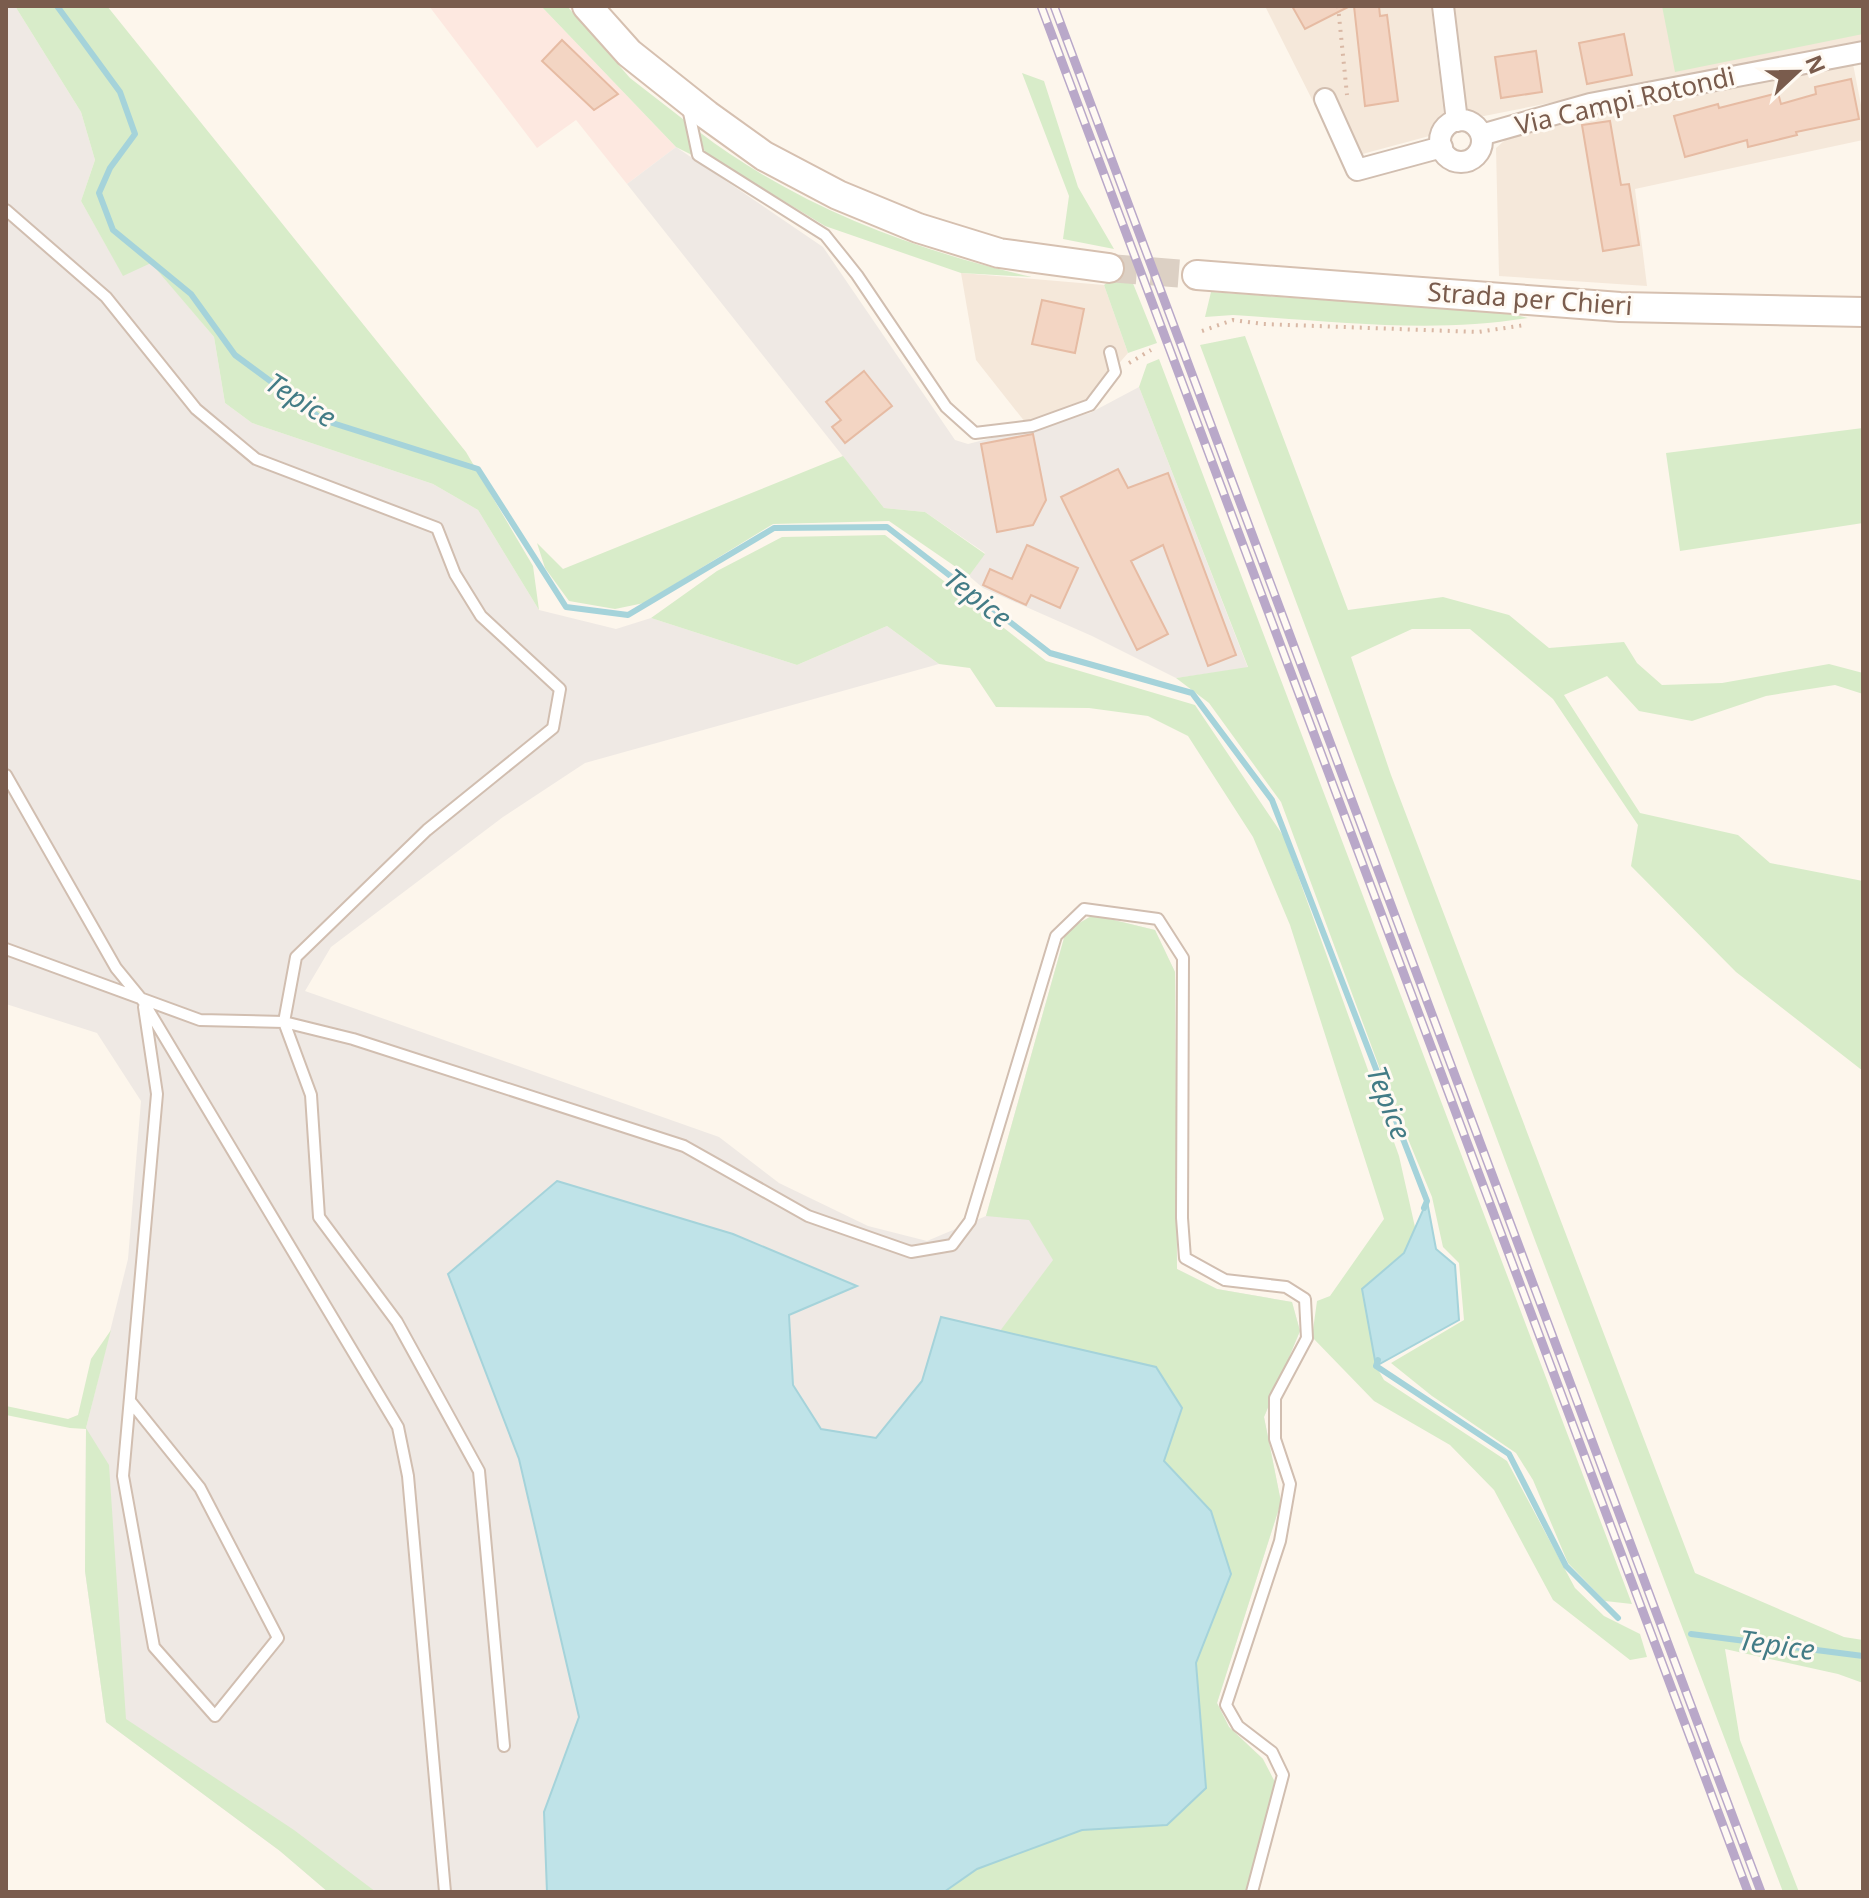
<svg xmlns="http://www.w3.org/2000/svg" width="1869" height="1898" font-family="'Noto Sans',sans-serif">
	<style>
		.residential { fill: #f5e8da }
		.commercial { fill: #fde8e0 }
		.industrial { fill: #efe9e4 }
		.green { fill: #d8ecc9 }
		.water { fill: #bfe3e8; stroke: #a5d3da; stroke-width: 2 }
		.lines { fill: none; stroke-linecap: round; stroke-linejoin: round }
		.stream { stroke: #a5d3da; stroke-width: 6 }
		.building { fill: #f3d5c3; stroke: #e6bba3; stroke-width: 2 }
		.secondary-tunnel { stroke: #dcd0c4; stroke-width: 28; stroke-dasharray: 28 14; stroke-linecap: butt }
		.lane-casing { stroke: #d1beb0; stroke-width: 14 }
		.street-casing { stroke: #d1beb0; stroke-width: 24 }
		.secondary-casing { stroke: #d6c0b0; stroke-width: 32 }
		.path { stroke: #d9b8a5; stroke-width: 4; stroke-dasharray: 2 6; stroke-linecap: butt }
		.lane { stroke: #fff; stroke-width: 10 }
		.street { stroke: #fff; stroke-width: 20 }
		.secondary { stroke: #fff; stroke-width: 28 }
		.rail-casing { stroke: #b9a8c9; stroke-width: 9 }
		.rail { stroke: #fffaf3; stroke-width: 6; stroke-dasharray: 18; stroke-linecap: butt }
		.labels { text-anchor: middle; stroke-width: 6; stroke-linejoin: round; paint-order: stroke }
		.street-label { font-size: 26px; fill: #7a5c4d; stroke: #fffaf3 }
		.water-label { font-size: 28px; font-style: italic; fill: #437c86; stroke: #fffaf3 }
	</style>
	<rect width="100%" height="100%" fill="#fdf6ec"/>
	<path class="residential" d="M1265 6H1431L1444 115 1433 135 1366 153 1343 161Z
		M1452 6H1863V41L1479 117 1465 106Z
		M1853 64 1863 115V140L1635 189 1647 286 1499 276 1496 148 1512 134Z
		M961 273 1104 285 1128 353 1088 399 1025 422 976 360Z"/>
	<path class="commercial" d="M429 6H541L676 147 627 184 576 120 537 148Z"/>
	<path class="industrial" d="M6 6H15L81 112 95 160 81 201 123 275 151 262 214 337 225 403 252 423 433 484 478 510 539 610 616 629 651 618 797 665 887 626 939 664 585 763 503 817 331 947 305 991 719 1137 779 1183 868 1226 927 1241 986 1216 1066 931 1093 915 1155 930 1175 972 1177 1269 1217 1289 1292 1302 1300 1331 1264 1417 1281 1502 1217 1703 1229 1727 1263 1759 1246 1892H328L280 1851 106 1722 85 1571 86 1428 128 1259 141 1101 97 1033 6 1004Z
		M676 147 823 247 955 440 968 444 1090 413 1139 387 1248 668 1176 678 1092 636 983 588 969 576 985 553 925 512 884 508 627 184Z"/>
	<path class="green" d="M15 6H107L466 452 533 566 539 610 478 510 433 484 252 423 225 403 214 337 151 263 123 276 81 201 95 160 81 112Z
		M541 6H567L630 78 688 123 692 155 676 147Z
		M1662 6H1863V34L1675 72Z
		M1022 73 1044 81 1078 187 1114 249 1063 239 1069 196Z
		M698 131C796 206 913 250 1032 277L961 273 825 226 705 153Z
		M1130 276 1157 343 1128 353 1104 285 1115 277Z
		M1211 292 1508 313 1528 318C1430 334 1331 321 1233 315L1205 317Z
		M1245 336 1348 610 1443 597 1509 615 1549 648 1624 642 1637 663 1662 685 1722 683 1829 664 1863 673V694L1835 685 1766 696 1692 721 1639 711 1607 676 1564 695 1640 813 1738 835 1770 863 1863 881V1071L1736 972 1631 866 1638 825 1553 699 1470 629H1412L1351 657 1391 775 1695 1573 1844 1637 1863 1640V1683L1838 1674 1725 1649 1740 1740 1799 1892H1783L1536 1243 1200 345Z
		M1159 359 1632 1604 1605 1601 1568 1563 1533 1480 1516 1453 1432 1396 1391 1363 1464 1320 1459 1263 1443 1247 1432 1197 1387 1088 1281 802 1209 703 1176 678 1248 667 1139 387 1147 364Z
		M1863 428V523L1680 551 1666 453Z
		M843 456 884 508 925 512 985 554 969 576 889 521 773 524 644 603 615 609 569 601 545 568 537 543 563 569Z
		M885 535 1046 661 1195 705 1284 837 1399 1156 1415 1227 1404 1254 1363 1289 1376 1366 1384 1380 1507 1461 1575 1588 1604 1616 1640 1634 1647 1657 1630 1660 1553 1600 1494 1490 1450 1445 1374 1401 1312 1337 1317 1301 1330 1296 1384 1219 1290 925 1253 837 1188 736 1148 716 1089 708 996 707 970 668 939 664 887 626 797 665 651 618 717 571 782 537Z
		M1093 915 1155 930 1175 972 1177 1269 1217 1289 1292 1302 1300 1331 1264 1417 1281 1502 1217 1703 1229 1727 1263 1759 1276 1784 1246 1892H944L977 1869 1082 1830 1167 1825 1206 1788 1196 1663 1231 1574 1211 1511 1164 1461 1156 1367 1000 1331 1053 1260 1029 1220 986 1216 1066 931Z
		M111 1330 86 1428 109 1465 126 1719 294 1830 376 1892H328L280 1851 106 1722 85 1571 86 1429 70 1428 6 1415V1406L68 1419 78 1415 91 1359Z"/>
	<path class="water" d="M557 1181 733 1234 857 1286 789 1315 793 1385 821 1429 876 1438 922 1381 941 1317 1156 1367 1182 1408 1164 1461 1211 1511 1231 1574 1196 1663 1206 1788 1167 1825 1082 1830 977 1869 944 1892H547L544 1812 579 1717 519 1459 448 1274Z
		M1427 1201 1436 1249 1455 1265 1459 1320 1376 1366 1362 1289 1404 1253Z"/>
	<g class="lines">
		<path class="stream" d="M57 6 120 92 135 134 110 168 99 193 113 230 191 294 235 355 323 420 478 469 566 607 628 615 774 528 887 527 1050 653 1192 693 1272 800 1427 1201 1424 1208
			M1378 1360 1376 1366 1509 1454 1566 1566 1618 1618
			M1691 1634 1863 1656"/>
	</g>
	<path class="building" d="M1292 6H1350L1305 29Z
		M1354 6H1379L1380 16 1387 15 1398 101 1365 106Z
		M1624 34 1632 75 1587 84 1579 43Z
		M562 40 618 94 594 110 542 61Z
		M1536 51 1542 92 1501 98 1495 57Z
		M1851 79 1859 119 1796 132 1797 135 1748 147 1747 140 1685 157 1674 116 1718 104 1719 108 1778 93 1781 104 1816 94 1815 87Z
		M1610 121 1621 185 1629 184 1639 245 1603 251 1582 125Z
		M1042 300 1084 309 1075 353 1032 344Z
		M864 371 892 406 845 443 832 427 841 420 826 402Z
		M1033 434 1046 500 1033 525 997 532 981 444Z
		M1118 469 1128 488 1168 473 1236 655 1208 666 1163 545 1131 561 1168 634 1137 650 1061 497Z
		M1027 545 1078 568 1060 608 1031 595 1026 605 983 585 990 569 1012 579Z"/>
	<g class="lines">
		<path class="secondary-tunnel" d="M1109 268 1197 275"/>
		<g class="lane-casing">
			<path id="lane" d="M688 108 698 155 825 235 857 275 946 407 975 433 1032 426 1090 405 1115 372 1110 352
				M6 210 106 297 196 409 256 459 437 528 455 574 481 616 560 689 553 728 427 830 296 957 284 1022 311 1095 319 1217 397 1322 479 1471 504 1746
				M6 775 116 968 143 1001 398 1427 408 1476 445 1892
				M6 949 200 1020 284 1022 353 1039 684 1146 808 1216 911 1252 952 1245 970 1221 1056 936 1084 909 1158 919 1183 958 1182 1218 1185 1258 1225 1280 1286 1287 1305 1299 1307 1338 1275 1398V1439L1290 1484 1280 1541 1226 1705 1238 1726 1272 1752 1283 1775 1252 1892
				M130 1401 200 1488 278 1638 215 1716 154 1647 123 1476 157 1094 144 1007"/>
		</g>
		<g class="street-casing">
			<path id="street" d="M1443 6 1457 121
				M1325 99 1357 170 1442 147
				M1440 141a21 21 0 1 1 42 0a21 21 0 1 1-42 0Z
				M1481 135 1590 104 1863 52"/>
		</g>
		<g class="secondary-casing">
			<path id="secondary" d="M587 6 629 53 707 115 764 156 838 195 918 228 999 253 1109 268
				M1197 275 1620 307 1863 312"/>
		</g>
		<path class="path" d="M1338 6 1347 95
			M1202 331 1233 320 1263 324 1478 332 1525 325
			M1129 363 1151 350"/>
		<use href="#lane" class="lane"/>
		<use href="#street" class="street"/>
		<use href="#secondary" class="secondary"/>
		<g class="rail-casing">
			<path id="rail" d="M1041 6 1748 1892
				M1054 6 1761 1892"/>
		</g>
		<use href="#rail" class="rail"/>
	</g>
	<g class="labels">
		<g class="street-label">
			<text transform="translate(1625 101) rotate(-13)" y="9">Via Campi Rotondi</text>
			<text transform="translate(1530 299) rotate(4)" y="9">Strada per Chieri</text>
		</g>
		<g class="water-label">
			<text transform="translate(301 400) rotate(32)" y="10">Tepice</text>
			<text transform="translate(978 598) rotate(38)" y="10">Tepice</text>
			<text transform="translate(1389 1103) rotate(69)" y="10">Tepice</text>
			<text transform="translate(1777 1645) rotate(8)" y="10">Tepice</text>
		</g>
	</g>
	<rect width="1869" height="1898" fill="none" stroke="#7a5c4d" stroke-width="16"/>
	<g transform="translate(1797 72) rotate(68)" stroke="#fffaf3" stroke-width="6" paint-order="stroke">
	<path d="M0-6L14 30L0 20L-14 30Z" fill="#7a5c4d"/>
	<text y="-12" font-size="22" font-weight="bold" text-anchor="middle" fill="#7a5c4d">N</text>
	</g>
</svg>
